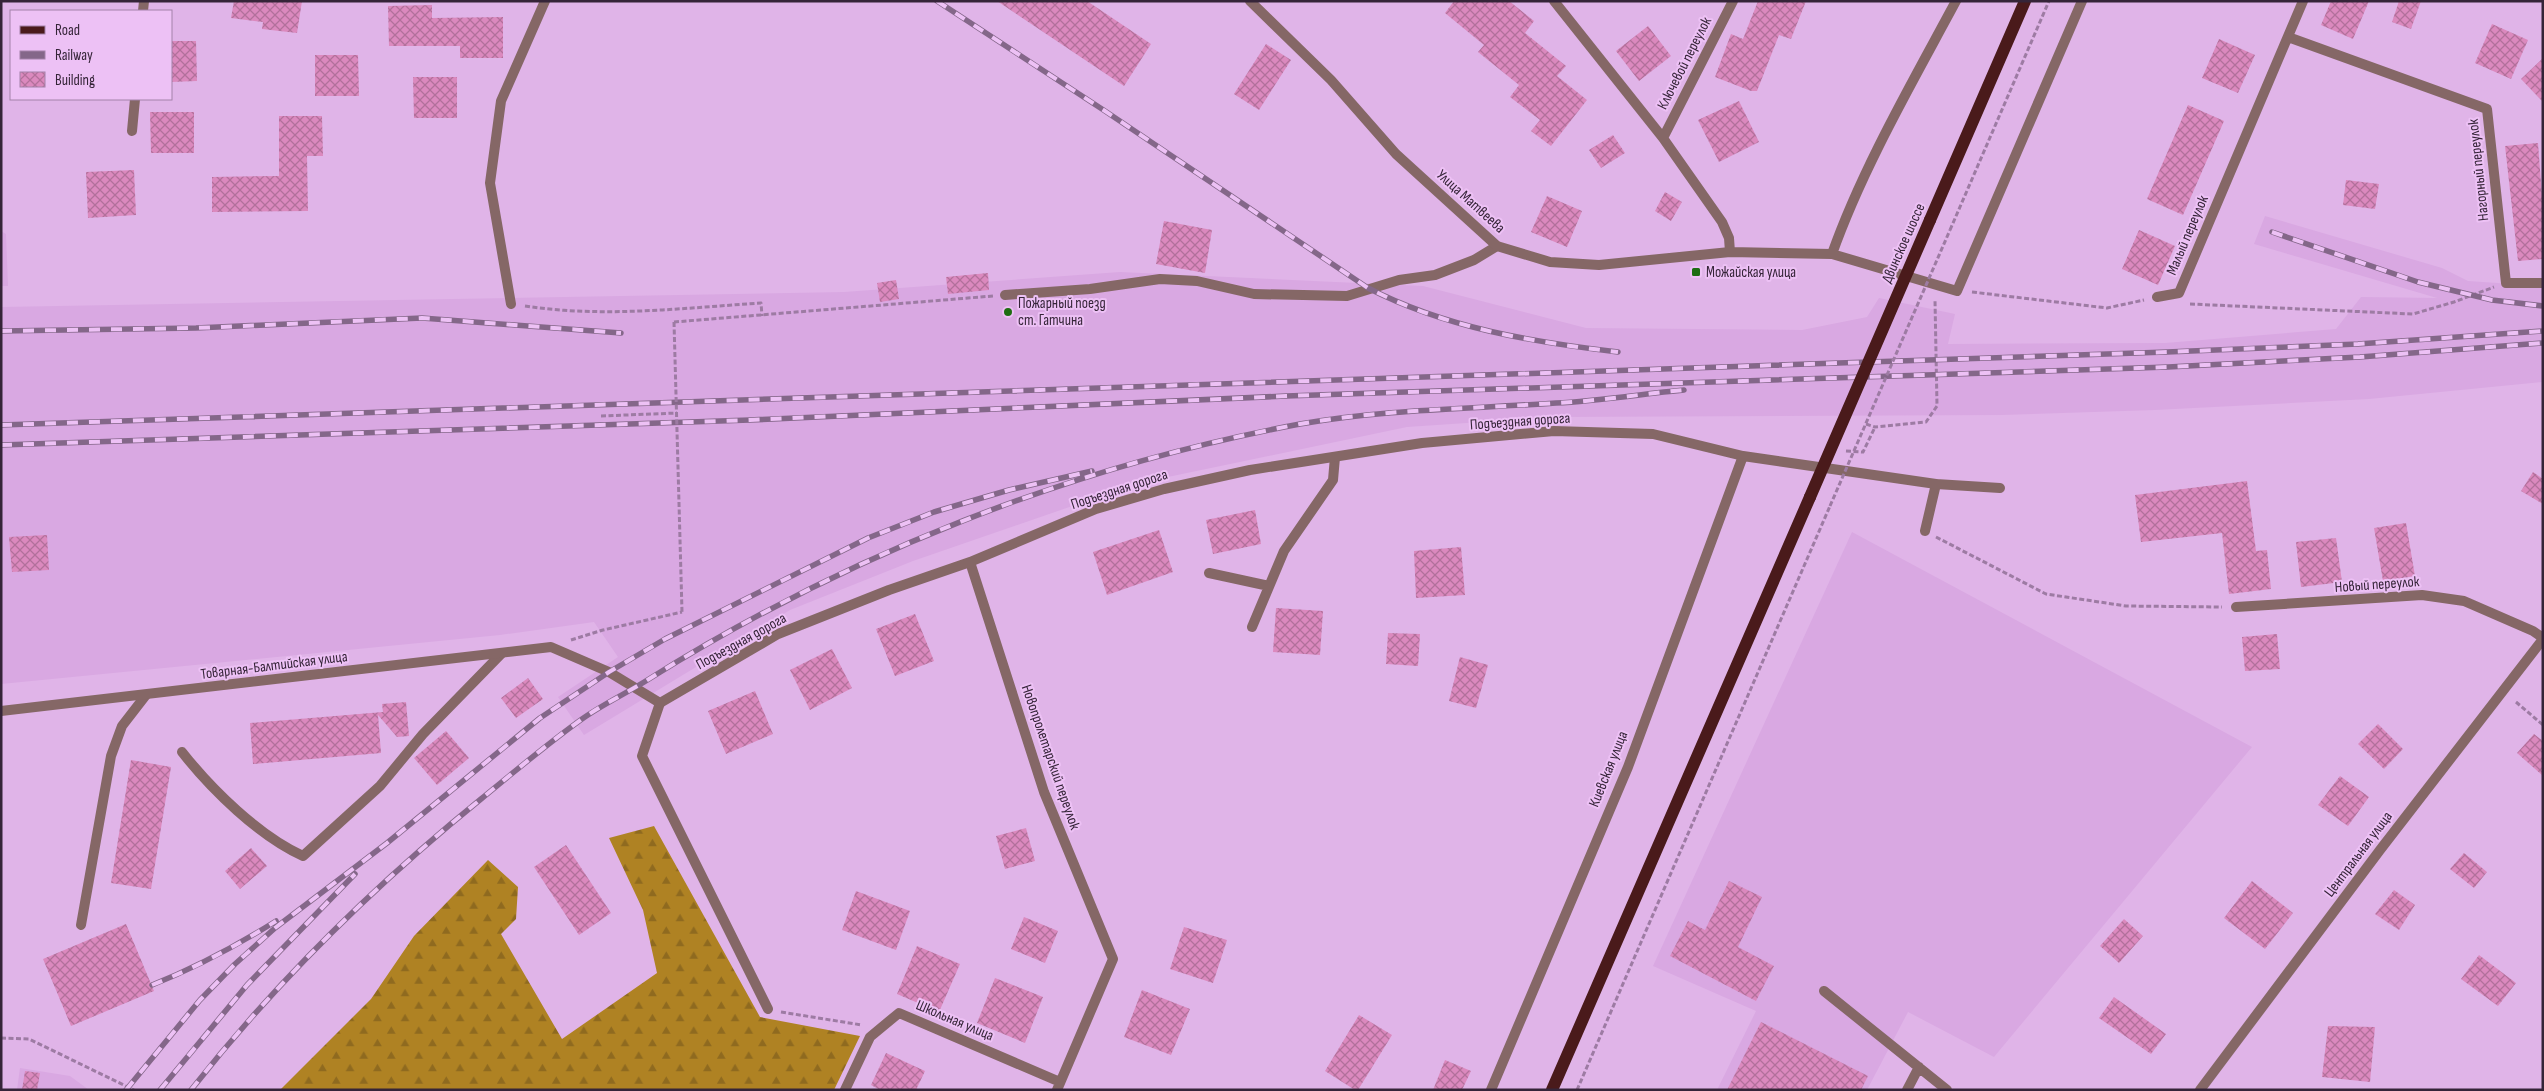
<svg xmlns="http://www.w3.org/2000/svg" width="2544" height="1091" font-family="'Sofia Sans Condensed',sans-serif">
	<style>
		.built { fill: #d9a8e2 }
		.forest { fill: url(#forest-firs) }
		.building { fill: url(#building-cross-hatch) }
		.lines { fill: none; stroke-linecap: round; stroke-linejoin: round }
		.path { stroke: #9d7ba3; stroke-width: 3; stroke-dasharray: 5 2.5; stroke-linecap: butt }
		.lane { stroke: #856766; stroke-width: 10 }
		.street { stroke: #856766; stroke-width: 10 }
		.primary { stroke: #4a1a1b; stroke-width: 12 }
		.rail-casing { stroke: #846789; stroke-width: 5.5 }
		.rail { stroke: #edc1f5; stroke-width: 4; stroke-dasharray: 11; stroke-linecap: butt }
		.path-bridge { stroke: #9d7ba3; stroke-width: 3; stroke-dasharray: 5 2.5; stroke-linecap: butt }
		.primary-bridge { stroke: #4a1a1b; stroke-width: 12 }
		.poi-dot { fill: #1e6d12; stroke: #edc1f5; stroke-width: 2 }
		.labels { text-anchor: middle; stroke-width: 4; stroke-linejoin: round; paint-order: stroke }
		.street-label { font-size: 15px; fill: #352438; stroke: #edc1f5 }
		.poi-label { font-size: 15px; fill: #352438; stroke: #edc1f5; text-anchor: start }
	</style>
	<defs>
		<pattern id="forest-firs" width="22" height="20" patternUnits="userSpaceOnUse" patternTransform="scale(1.25)"><rect width="22" height="20" fill="#af8223"/><path d="M5 1l3.5 6h-7zM16 11l3.5 6h-7z" fill="#8f6a1f"/></pattern>
		<pattern id="building-cross-hatch" width="8" height="8" patternUnits="userSpaceOnUse" patternTransform="scale(1.25)"><rect width="8" height="8" fill="#db89be"/><path d="M0 0l8 8M0 8l8-8" fill="none" stroke="#b2709b"/></pattern>
	</defs>
	<rect width="100%" height="100%" fill="#e0b4e8"/>
	<path class="built" d="M2265 216 2442 268 2468 281 2543 286V382L2369 399 2155 410 2002 415 1556 417 1407 427 1139 483 913 561 790 610 584 735 558 697 618 657 594 622 500 635 1 684V307L844 292 1120 272 1423 286 1586 328 1802 330 1867 317 1879 298 1955 314 1948 344 2165 343 2336 329 2361 297 2437 298 2254 244Z
		M1 231 6 234 8 286H1Z
		M1852 532 2252 747 1994 1057 1908 1012 1867 1090H1717L1756 1011 1653 966Z
		M20 1068 70 1076 89 1090H17Z"/>
	<path class="forest" d="M654 826 760 1017 860 1036 834 1090H280L371 999 414 936 488 860 518 887 516 919 501 934 562 1039 657 973 643 910 609 838Z"/>
	<path class="building" d="M234 1H302L297 33 262 29 263 22 231 18Z
		M997 1H1087L1151 44 1124 86Z
		M1454 1H1509L1534 21 1525 33 1566 66 1557 76 1587 100 1551 146 1531 131 1540 120 1510 97 1519 85 1478 52 1484 45 1445 13Z
		M1758 1H1806L1791 39 1779 35 1757 91H1751L1715 77 1731 34 1743 39Z
		M2331 1H2369L2353 39 2321 25Z
		M2399 1H2421L2411 29 2392 22Z
		M432 5V18L503 17V58H460V46H389L388 6Z
		M2492 24 2528 40 2511 79 2475 63Z
		M1648 26 1671 56 1639 81 1616 51Z
		M2219 39 2255 55 2238 93 2202 78Z
		M171 41H196L197 81 171 82Z
		M1266 44 1291 60 1259 110 1234 94Z
		M315 55H358L359 96H315Z
		M2543 58V102L2521 79Z
		M413 77H457V118H414Z
		M1739 101 1759 142 1719 162 1698 120Z
		M2188 105 2224 121 2183 215 2147 199Z
		M150 112H194V153H151Z
		M279 116H322L323 156H307L308 211 212 212V177L279 176Z
		M1613 135 1625 153 1601 168 1589 150Z
		M2538 143 2543 210V259L2518 261 2505 146Z
		M134 170 136 215 88 218 86 172Z
		M2346 180 2379 184 2375 209 2343 205Z
		M1665 192 1682 202 1671 221 1655 211Z
		M1547 196 1582 211 1567 247 1531 232Z
		M1164 221 1212 230 1205 273 1156 264Z
		M2139 230 2175 246 2158 285 2122 269Z
		M988 273 989 290 948 294 946 277Z
		M896 280 899 299 880 302 877 283Z
		M2533 472 2543 479V504L2521 491Z
		M2247 481 2256 551 2267 550 2271 589 2229 594 2222 533 2141 542 2135 495Z
		M1255 510 1261 544 1213 554 1206 520Z
		M2406 523 2415 576 2383 581 2374 528Z
		M1159 530 1173 572 1107 595 1093 552Z
		M47 535 49 570 12 572 9 537Z
		M2336 538 2342 582 2301 587 2296 542Z
		M1461 547 1465 595 1416 598 1414 551Z
		M1276 608 1323 611 1320 655 1273 652Z
		M915 614 934 661 895 676 876 629Z
		M1388 633 1420 634 1418 666 1386 664Z
		M2277 634 2280 669 2245 671 2242 637Z
		M832 649 852 688 810 710 790 670Z
		M1460 657 1488 665 1476 708 1449 701Z
		M528 678 543 699 516 718 501 698Z
		M755 691 773 734 726 754 708 711Z
		M406 702 409 736 397 737 378 715 381 753 253 764 250 723 383 712 382 704Z
		M2378 724 2403 749 2384 769 2358 744Z
		M446 731 469 758 437 785 414 758Z
		M2534 734 2543 741V776L2517 753Z
		M131 760 171 767 151 889 111 883Z
		M2340 776 2369 797 2348 826 2318 805Z
		M1026 828 1035 861 1005 869 996 836Z
		M566 845 611 913 579 935 534 867Z
		M251 848 267 866 240 889 225 871Z
		M2464 853 2487 872 2474 888 2450 869Z
		M1729 881 1762 897 1738 947 1774 966 1756 1001 1670 956 1688 921 1705 930Z
		M2252 881 2293 913 2265 949 2224 918Z
		M2394 890 2415 905 2399 930 2375 914Z
		M856 891 910 911 896 950 842 930Z
		M1024 917 1058 931 1045 963 1011 949Z
		M2124 919 2143 936 2119 963 2100 946Z
		M126 924 154 991 71 1026 43 959Z
		M1184 927 1227 940 1213 983 1170 969Z
		M917 946 960 964 939 1012 897 994Z
		M2479 955 2516 983 2498 1006 2461 979Z
		M995 978 1043 997 1025 1043 977 1023Z
		M1142 990 1190 1009 1171 1055 1124 1037Z
		M2114 997 2166 1034 2151 1054 2099 1018Z
		M1359 1015 1392 1035 1358 1090H1355L1325 1071Z
		M1761 1022 1868 1076 1861 1090H1727Z
		M2328 1026 2375 1027 2370 1082 2322 1077Z
		M886 1053 925 1071 916 1090H880L871 1085Z
		M1445 1060 1471 1071 1462 1090H1433Z
		M25 1071 40 1073 37 1090H22Z"/>
	<g class="lines">
		<path class="path" d="M1950 230 2049 1
			M1972 292 2107 308 2144 300
			M2190 304 2413 314 2454 302 2494 287
			M525 306C603 318 683 308 761 303L762 316
			M674 322 993 296
			M601 416 677 413
			M1866 424 1875 427 1926 422 1937 406 1935 300
			M1846 451 1863 452 1875 427
			M1936 537 2046 594 2126 606 2222 607
			M571 640 603 630 682 612
			M2516 702 2543 725
			M781 1012 862 1025
			M1 1038 29 1039 134 1090
			M1577 1090 1830 506"/>
		<path class="lane" d="M143 11 144 1
			M132 131 135 99
			M1005 295 1090 289 1160 279 1197 281 1254 294 1347 296 1399 280 1435 275 1474 260 1497 246
			M1925 531 1936 484
			M1209 573 1269 586
			M1252 627 1284 551 1333 480 1335 457
			M660 703 642 756 768 1009
			M182 752C212 790 259 836 303 856L380 786 423 734 502 653
			M81 925 111 756 122 726 146 695
			M1824 991 1947 1090
			M1907 1090 1919 1067"/>
		<path class="street" d="M1250 1 1331 80 1396 154 1497 246 1550 262 1599 265 1730 252 1832 254 1957 291 2082 1
			M1554 1 1663 138 1722 222 1729 238 1730 252
			M2288 37 2487 109 2506 283H2543
			M1663 138 1733 1
			M1832 254C1862 169 1913 81 1956 1
			M2157 297 2179 293 2303 1
			M511 304 490 183 501 101 545 1
			M970 562 1044 792 1113 959 1057 1090
			M2236 607 2422 595 2464 601 2533 631 2543 638
			M1 711 551 647 609 672 660 703 778 634 889 590 970 562 1096 509 1164 489 1250 470 1422 443 1554 431 1653 434 1743 456 1936 484 2000 488
			M845 1090 870 1037 899 1013 1060 1082
			M1491 1090 1628 767 1743 456
			M2200 1090 2380 850 2543 639"/>
		<path class="primary" d="M1930 220 2025 1
			M1552 1090 1810 497"/>
		<g class="rail-casing">
			<path id="rail" d="M937 1 1105 111 1368 288C1446 328 1532 342 1618 352
				M2272 232 2418 282 2492 300 2543 306
				M1 331 196 328 422 318 621 333
				M1 425 2167 352 2358 344 2543 331
				M1 445 750 420 1286 396 2168 367 2360 357 2543 343
				M152 985C195 968 236 946 276 921
				M126 1090 200 1000 235 964 275 928 387 843 540 718 609 672 665 639 868 538 934 512 1009 490 1092 471
				M160 1090 247 985 355 874
				M191 1090C276 982 375 885 481 799 514 772 547 744 582 719 603 704 627 693 649 679 847 555 1069 467 1300 424 1385 409 1470 409 1556 403 1599 401 1641 394 1684 390"/>
		</g>
		<use href="#rail" class="rail"/>
		<path class="path-bridge" d="M674 322 682 612
			M1830 506 1950 230"/>
		<path class="primary-bridge" d="M1810 497 1930 220"/>
	</g>
	<g class="poi-dot">
		<rect x="1691" y="267" width="10" height="10" rx="2.5"/>
		<circle cx="1008" cy="312" r="5"/>
	</g>
	<g class="labels">
		<g class="street-label">
			<text transform="translate(1684 63) rotate(-63)" y="5">Ключевой переулок</text>
			<text transform="translate(2478 170) rotate(-96)" y="5">Нагорный переулок</text>
			<text transform="translate(1471 201) rotate(42)" y="5">Улица Матвеева</text>
			<text transform="translate(2187 235) rotate(-67)" y="5">Малый переулок</text>
			<text transform="translate(1903 243) rotate(-66)" y="5">Двинское шоссе</text>
			<text transform="translate(1520 421) rotate(-4)" y="5">Подъездная дорога</text>
			<text transform="translate(1119 489) rotate(-18)" y="5">Подъездная дорога</text>
			<text transform="translate(2377 584) rotate(-4)" y="5">Новый переулок</text>
			<text transform="translate(741 641) rotate(-29)" y="5">Подъездная дорога</text>
			<text transform="translate(274 665) rotate(-7)" y="5">Товарная-Балтийская улица</text>
			<text transform="translate(1051 757) rotate(71)" y="5">Новопролетарский переулок</text>
			<text transform="translate(1608 769) rotate(-68)" y="5">Киевская улица</text>
			<text transform="translate(2358 854) rotate(-53)" y="5">Центральная улица</text>
			<text transform="translate(955 1020) rotate(23)" y="5">Школьная улица</text>
		</g>
		<g class="poi-label">
			<text x="1706" y="277">Можайская улица</text>
			<text x="1018" y="308">Пожарный поезд<tspan x="1018" dy="17">ст. Гатчина</tspan></text>
		</g>
	</g>
	<rect width="2544" height="1091" fill="none" stroke="#352438" stroke-width="5"/>
	<rect x="10" y="10" width="162" height="90" fill="#edc1f5" stroke="#a382a9"/>
	<rect x="20" y="26" width="25" height="8" fill="#4a1a1b" stroke="#a382a9"/>
	<text x="55" y="35" font-size="15" fill="#352438">Road</text>
	<rect x="20" y="51" width="25" height="8" fill="#846789" stroke="#a382a9"/>
	<text x="55" y="60" font-size="15" fill="#352438">Railway</text>
	<rect x="20" y="72" width="25" height="15" fill="url(#building-cross-hatch)" stroke="#a382a9"/>
	<text x="55" y="85" font-size="15" fill="#352438">Building</text>
</svg>
